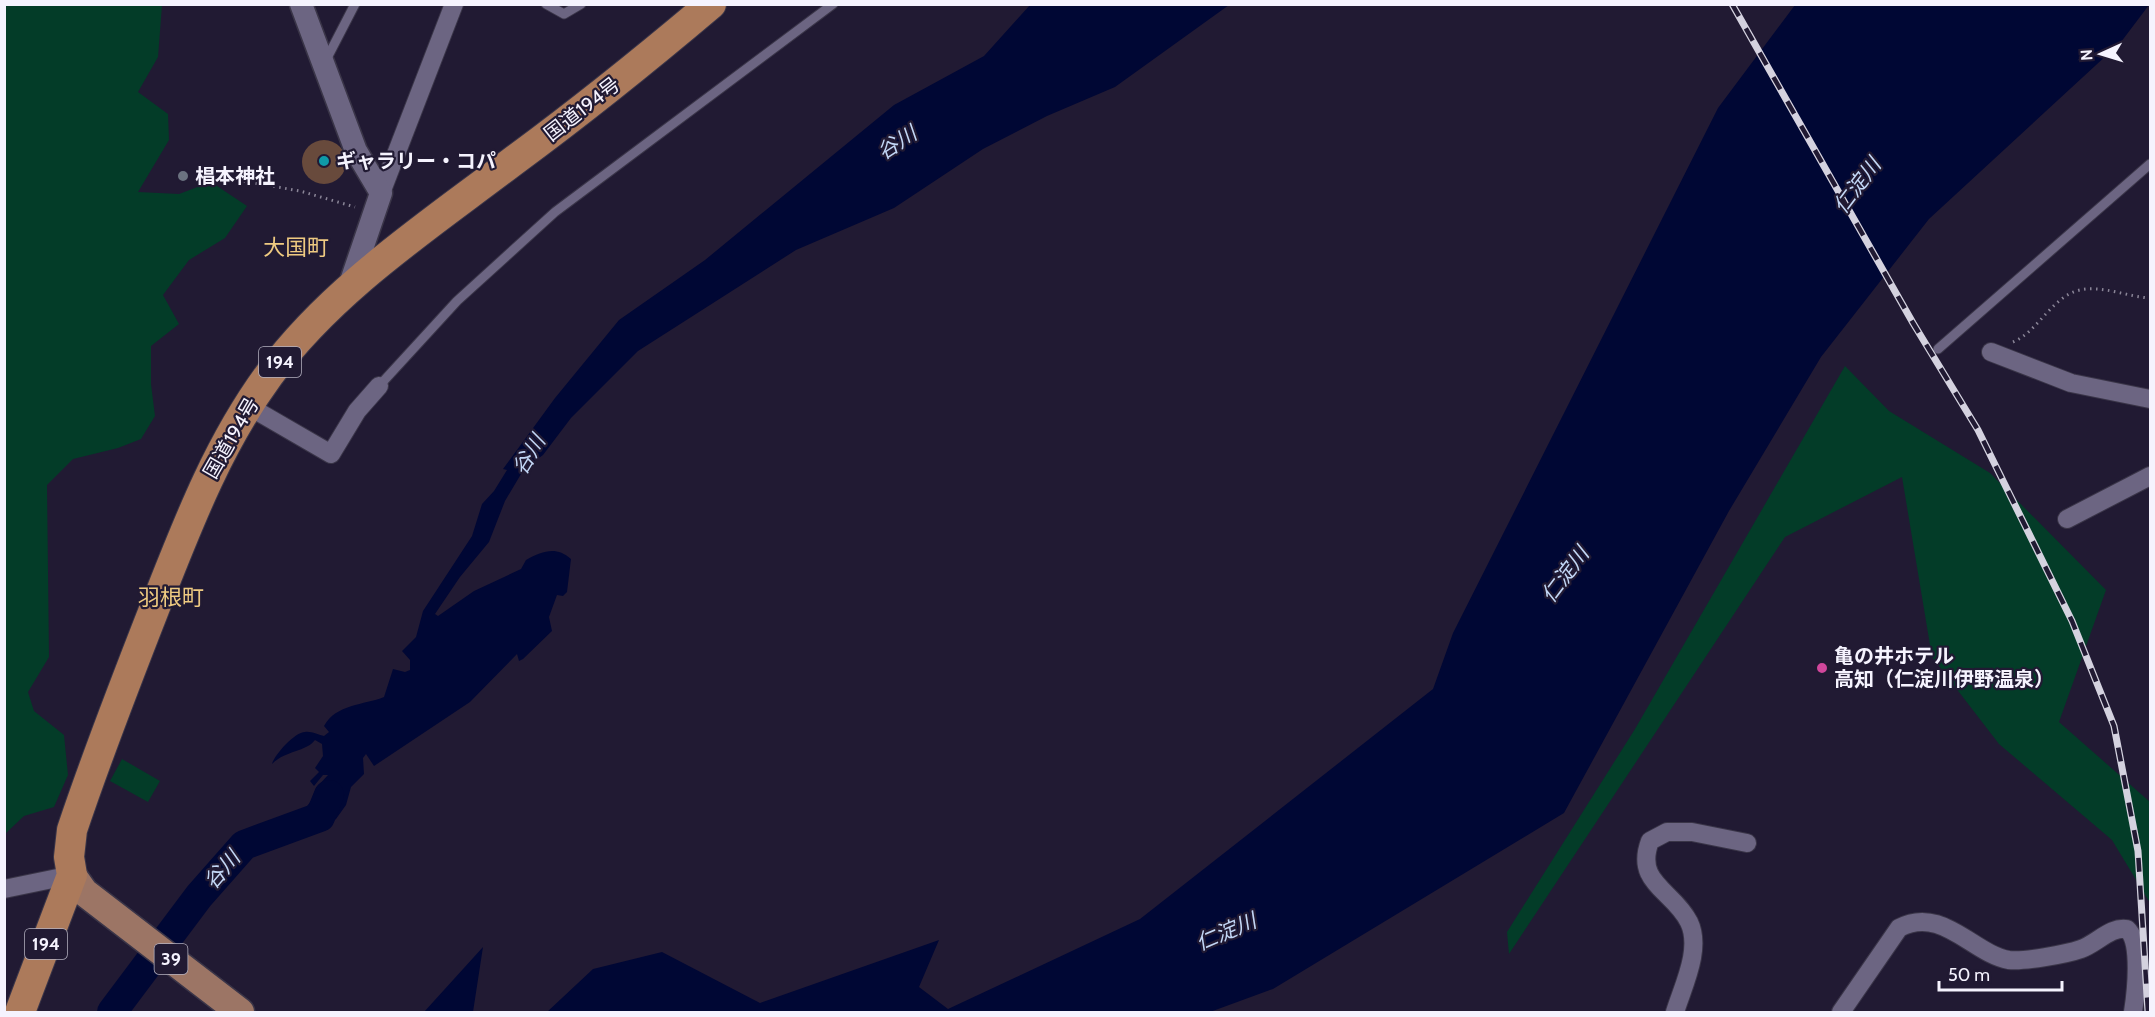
<svg xmlns="http://www.w3.org/2000/svg" width="2155" height="1017" font-family="Cabin,'Noto Sans JP',sans-serif">
	<style>
		.green { fill: #033c28 }
		.water { fill: #000734 }
		.lines { fill: none; stroke-linecap: round; stroke-linejoin: round }
		.river { stroke: #000734; stroke-width: 30 }
		.building { fill: #684a3c }
		.service-casing { stroke: #3a3548; stroke-width: 11 }
		.minor-casing { stroke: #3a3548; stroke-width: 20 }
		.tertiary-casing { stroke: #3a3548; stroke-width: 25 }
		.primary-casing { stroke: #3a3548; stroke-width: 31 }
		.trunk-casing { stroke: #3a3548; stroke-width: 32 }
		.path { stroke: #8b8698; stroke-width: 3; stroke-dasharray: 1.5 4.5; stroke-linecap: butt }
		.service { stroke: #6c6582; stroke-width: 9 }
		.minor { stroke: #6c6582; stroke-width: 18 }
		.tertiary { stroke: #6c6582; stroke-width: 22 }
		.primary { stroke: #9c7565; stroke-width: 28 }
		.trunk { stroke: #ac7a5b; stroke-width: 30 }
		.rail-casing { stroke: #d4d2df; stroke-width: 7 }
		.rail { stroke: #211a33; stroke-width: 4.5; stroke-dasharray: 14; stroke-linecap: butt }
		.culture-dot { fill: #0f9aa8; stroke: #211a33; stroke-width: 2 }
		.worship-dot { fill: #6b7280; stroke: #211a33; stroke-width: 2 }
		.hotel-dot { fill: #d1479c; stroke: #211a33; stroke-width: 2 }
		.labels { text-anchor: middle; stroke-width: 4.5; stroke-linejoin: round; paint-order: stroke }
		.shield { fill: #211a33; stroke: #b5b2c1; stroke-width: 1.5 }
		.shield-label { font-size: 18px; font-weight: bold; fill: #f5f3fe }
		.street-label { font-size: 20px; fill: #f5f3fe; stroke: #211a33 }
		.poi-label { font-size: 20px; font-weight: bold; fill: #f5f3fe; stroke: #211a33; text-anchor: start }
		.water-label { font-size: 21px; font-style: italic; fill: #c3d7f6; stroke: #211a33 }
		.quarter-label { font-size: 22px; fill: #eeca81; stroke: #211a33 }
	</style>
	<rect width="100%" height="100%" fill="#211a33"/>
	<path class="green" d="M5 4 162 5 158 57 138 92 168 114 169 140 138 192 179 194 211 182 247 206 225 238 189 260 163 295 179 324 151 346V384L155 416 141 439 118 448 73 459 47 485 49 657 28 692 34 711 64 735 68 775 54 807 24 816 5 834Z
		M1845 366 1889 411 1990 473 2106 590 2059 722 2150 802V903L2112 840 1999 744 1932 657 1902 477 1785 537 1509 954 1507 932 1635 729Z
		M122 759 160 781 148 802 110 781Z"/>
	<path class="water" d="M1030 5H1229L1115 87 1047 116 983 149 894 208 796 250 638 351 571 418 543 455 524 469 505 501 489 542 460 577 435 614 438 616 474 591 521 569 526 560C543 551 556 546 571 559L567 592 563 596 557 595 549 617 552 631 523 659 519 661 517 654 470 702 374 766 366 754 363 758 364 774 351 787 346 805 336 819 308 835 301 814 311 801 316 788 328 775H323L314 786 310 781 319 772 315 768 323 756 322 744 315 740C306 752 286 750 272 764 275 754 295 732 305 732 311 731 319 735 324 736L329 732 324 726C336 704 364 705 384 697L393 669 405 672 410 670V660L402 651 416 637 423 611 472 536 482 504 494 491 507 470 503 469 555 398 619 320 705 260 894 105 984 56Z
		M1795 5H2149L2121 42 1929 219 1821 357 1729 511 1564 813 1273 989 1210 1012H547L593 969 662 952 760 1003 939 940 919 987 948 1009 1140 919 1433 689 1453 633 1718 108Z
		M483 947 473 1012H424Z"/>
	<g class="lines">
		<path class="river" d="M112 1012 199 896 244 845 320 817 329 795"/>
	</g>
	<path class="building" d="M302 162a22 22 0 1 1 44 0a22 22 0 1 1-44 0Z"/>
	<g class="lines">
		<g class="service-casing">
			<path id="service" d="M546 4 564 14 581 4
				M325 62 355 4
				M1938 349 2150 164
				M379 386 457 301 555 212 833 4"/>
		</g>
		<g class="minor-casing">
			<path id="minor" d="M381 193 454 4
				M1991 352 2071 383 2150 399
				M248 406 331 454 357 411 379 386
				M2067 519 2150 476
				M4 889 72 875
				M1675 1012C1683 986 1702 949 1689 922 1673 890 1634 883 1650 841L1667 832H1692L1747 843
				M1841 1012 1899 928C1942 905 1973 954 2009 960 2023 962 2067 954 2081 949 2096 944 2111 926 2127 929 2142 942 2136 993 2133 1012"/>
		</g>
		<g class="tertiary-casing">
			<path id="tertiary" d="M301 4 356 151 381 193 348 290"/>
		</g>
		<g class="primary-casing">
			<path id="primary" d="M72 875 84 892 240 1012"/>
		</g>
		<g class="trunk-casing">
			<path id="trunk" d="M20 1012 72 875 69 857 72 830C97 755 126 681 155 607 187 526 217 446 269 375 332 289 428 226 512 162 580 112 646 59 711 4"/>
		</g>
		<path class="path" d="M226 178 300 191 355 207
			M2013 342C2039 331 2052 296 2080 290 2102 285 2128 297 2150 298"/>
		<use href="#service" class="service"/>
		<use href="#minor" class="minor"/>
		<use href="#tertiary" class="tertiary"/>
		<use href="#primary" class="primary"/>
		<use href="#trunk" class="trunk"/>
		<g class="rail-casing">
			<path id="rail" d="M1732 4 1913 323 1978 430 2072 621 2114 726 2138 851 2148 1012"/>
		</g>
		<use href="#rail" class="rail"/>
	</g>
	<circle class="culture-dot" cx="324" cy="161" r="6"/>
	<circle class="worship-dot" cx="183" cy="176" r="6"/>
	<circle class="hotel-dot" cx="1822" cy="668" r="6"/>
	<g class="labels">
		<g class="shield">
			<rect x="259" y="347" width="42" height="30" rx="4.5"/>
			<rect x="25" y="929" width="42" height="30" rx="4.5"/>
			<rect x="154.5" y="944" width="33" height="30" rx="4.5"/>
		</g>
		<g class="shield-label">
			<text x="280" y="368">194</text>
			<text x="46" y="950">194</text>
			<text x="171" y="965">39</text>
		</g>
		<g class="street-label">
			<text transform="translate(582 109) rotate(-38)" y="7">国道194号</text>
			<text transform="translate(231 438) rotate(-60)" y="7">国道194号</text>
		</g>
		<g class="poi-label">
			<text x="336" y="168">ギャラリー・コパ</text>
			<text x="195" y="183">椙本神社</text>
			<text x="1834" y="663">亀の井ホテル<tspan x="1834" dy="23">高知（仁淀川伊野温泉）</tspan></text>
		</g>
		<g class="water-label">
			<text transform="translate(897 143) rotate(-33)" y="7">谷川</text>
			<text transform="translate(1857 186) rotate(-53)" y="7">仁淀川</text>
			<text transform="translate(529 455) rotate(-59)" y="7">谷川</text>
			<text transform="translate(1565 575) rotate(-53)" y="7">仁淀川</text>
			<text transform="translate(222 870) rotate(-49)" y="7">谷川</text>
			<text transform="translate(1226 932) rotate(-23)" y="7">仁淀川</text>
		</g>
		<g class="quarter-label">
			<text x="296" y="255">大国町</text>
			<text x="171" y="605">羽根町</text>
		</g>
	</g>
	<rect width="2155" height="1017" fill="none" stroke="#f5f3fe" stroke-width="12"/>
	<g transform="translate(2101 54) rotate(266)" stroke="#211a33" stroke-width="4.5" paint-order="stroke">
	<path d="M0-4.5L10 22L0 15L-10 22Z" fill="#f5f3fe"/>
	<text y="-9" font-size="16" font-weight="bold" text-anchor="middle" fill="#f5f3fe">N</text>
	</g>
	<path d="M1939 981v9h123v-9" fill="none" stroke="#f5f3fe" stroke-width="3"/>
	<text x="1948" y="981" font-size="18" fill="#f5f3fe" stroke="#211a33" stroke-width="4.5" paint-order="stroke">50 m</text>
</svg>
